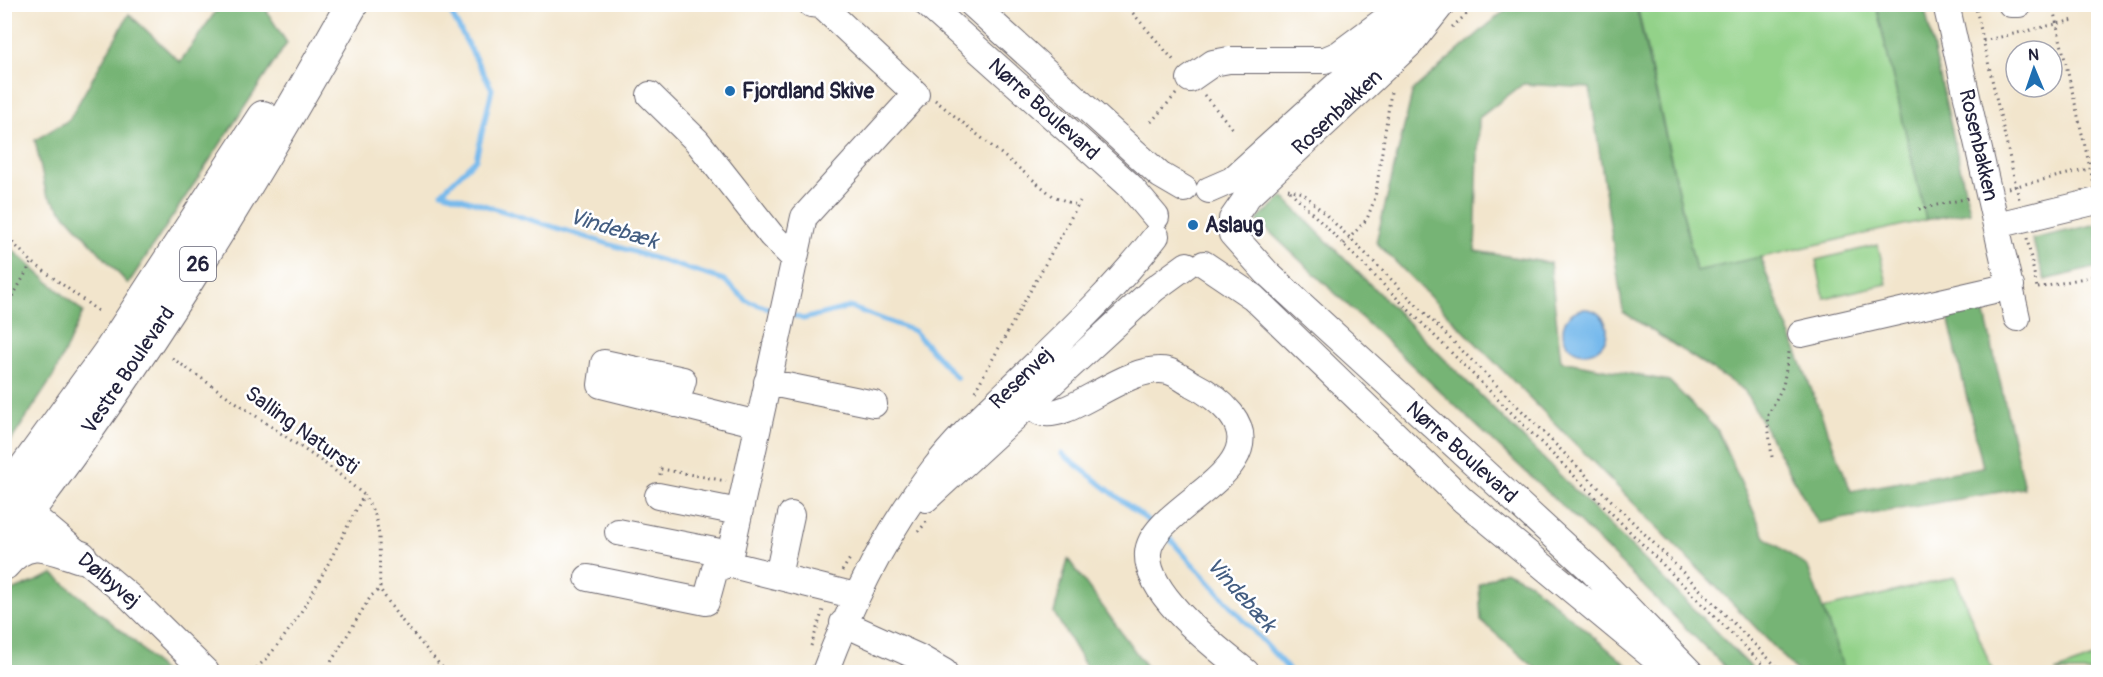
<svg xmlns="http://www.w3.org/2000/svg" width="2103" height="677" font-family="Pangolin,sans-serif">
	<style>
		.green { fill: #93d289; stroke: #5a7a62; stroke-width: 1.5 }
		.forest { fill: #76b475; stroke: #4c6b58; stroke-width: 1.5 }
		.water { fill: #76b9ec; stroke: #4c6e94; stroke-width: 1.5 }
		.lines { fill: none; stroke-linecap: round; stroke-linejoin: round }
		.stream { stroke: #76b9ec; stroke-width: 5 }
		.minor-casing { stroke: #6b666e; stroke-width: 28 }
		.major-casing { stroke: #6b666e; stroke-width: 34 }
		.path { stroke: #6b666e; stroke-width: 3; stroke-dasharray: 1.5 4.5; stroke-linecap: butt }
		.minor { stroke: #fff; stroke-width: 26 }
		.major { stroke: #fff; stroke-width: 32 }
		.poi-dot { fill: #1f6fb2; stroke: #fff; stroke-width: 2 }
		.labels { text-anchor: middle; stroke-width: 5; stroke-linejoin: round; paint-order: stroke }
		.shield { fill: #fff; stroke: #646476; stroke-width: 1.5 }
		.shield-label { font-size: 20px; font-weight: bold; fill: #22223b }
		.poi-label { font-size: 21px; font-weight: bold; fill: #22223b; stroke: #fff; text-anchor: start }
		.street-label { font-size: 21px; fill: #22223b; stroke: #fff }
		.water-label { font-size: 22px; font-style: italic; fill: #445e82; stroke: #fff }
	</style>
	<rect width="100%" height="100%" fill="#fff"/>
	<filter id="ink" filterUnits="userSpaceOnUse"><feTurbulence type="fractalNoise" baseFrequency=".0167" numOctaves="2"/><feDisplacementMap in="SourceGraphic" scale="12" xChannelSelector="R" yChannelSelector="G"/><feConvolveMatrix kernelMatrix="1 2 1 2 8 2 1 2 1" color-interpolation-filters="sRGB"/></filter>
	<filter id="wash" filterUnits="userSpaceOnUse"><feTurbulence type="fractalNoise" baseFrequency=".008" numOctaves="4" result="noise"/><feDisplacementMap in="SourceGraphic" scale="24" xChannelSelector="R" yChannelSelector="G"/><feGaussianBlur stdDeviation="1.35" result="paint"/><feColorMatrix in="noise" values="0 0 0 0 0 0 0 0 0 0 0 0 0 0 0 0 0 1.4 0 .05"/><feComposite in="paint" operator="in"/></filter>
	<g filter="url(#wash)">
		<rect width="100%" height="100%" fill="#f2e5cc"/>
		<path class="green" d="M1637 5H1876L1926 220 1696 272Z
			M1878 245 1887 284 1824 298 1816 260Z
			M1955 577 1993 672H1845L1823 609Z
			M2098 656V672H2055Z"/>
		<path class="forest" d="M221 4 272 5 267 12 287 43 128 284 46 193 35 140 69 120 129 14 180 62Z
			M1511 5H1636L1696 271 1760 257 1851 491 1983 467 1946 308 1982 301 2024 488 1818 523 1744 390 1623 312 1590 88 1523 84 1479 118 1475 251 1550 263 1561 361 1669 381 1718 431 1765 537 1808 567 1845 672H1798L1740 611 1376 242 1413 90Z
			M1876 5H1924L1970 212 1926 220Z
			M1283 197 1756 672H1730L1574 517 1257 220Z
			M2098 224V267L2045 280 2032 239Z
			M8 246 83 312 53 377 5 450 4 252Z
			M1068 559 1150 672H1089L1054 613Z
			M1505 571 1530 583 1635 672H1540L1481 621 1479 584Z
			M53 574 135 642 163 672H5V594Z"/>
		<path class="water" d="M1563 331a22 22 0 1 1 44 0a22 22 0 1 1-44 0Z"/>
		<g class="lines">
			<path class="stream" d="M446 4 492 89 476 159 442 192 724 280 747 301 777 311
				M789 314 803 319 850 307 914 331 957 378
				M1062 454 1151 523
				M1168 537 1291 672"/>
		</g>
	</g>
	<g filter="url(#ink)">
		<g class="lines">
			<g class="minor-casing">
				<path id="minor" d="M811 4 821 5 916 94 804 217 728 564 856 596
					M927 4 1129 185 1156 217
					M972 4 1160 175 1184 189
					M1946 4 2017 318
					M2011 4H2019
					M1190 79 1213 63 1229 60H1325L1339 54 1406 4
					M650 95 697 141 771 235 793 257
					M1209 190 1232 180 1390 37 1421 16
					M1232 219 1248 196 1411 43 1442 4
					M1997 225 2097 201
					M1232 234 1267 273 1592 571 1690 672
					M1204 264 1253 297 1463 500 1665 667
					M1801 334 2011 286
					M767 382 874 404
					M1030 403C1033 405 1037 411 1040 412 1069 423 1127 362 1168 371 1176 373 1184 380 1192 384 1206 391 1221 402 1231 414 1275 472 1151 507 1148 553 1145 595 1217 648 1246 672
					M676 404 683 380 604 363 601 385 758 424
					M658 496 739 512
					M926 499 1154 289 1187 265
					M14 500 130 597 206 672
					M618 532 730 554
					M778 576 791 515
					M588 578 706 602 715 569 728 564
					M843 623 918 657 944 672
					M825 672C852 600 887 530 934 469 955 441 981 417 1006 393 1058 342 1112 293 1156 236"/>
			</g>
			<g class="major-casing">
				<path id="major" d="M4 497 108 354 263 117
					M4 543C135 374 247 191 352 4
					M4 564C29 534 49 547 81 557"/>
			</g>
			<path class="path" d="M1125 4 1176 63
				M1975 4 2019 199
				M2052 4 2093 181
				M1452 27 1478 4
				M1983 41 2074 20
				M1204 95 1234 130
				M935 100 1053 196 1076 205
				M1151 122 1177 93
				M2008 188 2089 169
				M1288 189 1303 193 1350 238 1782 672
				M1290 191 1770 672
				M1919 209 1969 198
				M4 234 32 262 98 311
				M2027 238 2037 288
				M1344 244 1367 219 1375 198 1391 92
				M2038 288 2098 275
				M4 312 32 262
				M172 358 334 470 364 495 375 515 379 535 380 589 397 615 446 672
				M975 391 1080 201
				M1772 457 1767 417 1783 386 1789 352
				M660 475 661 469 726 481
				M918 532 929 519
				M842 571 851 557
				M811 646 823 610
				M252 672C300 631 333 551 364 495
				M325 672 371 596 380 589"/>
			<use href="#minor" class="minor"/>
			<use href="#major" class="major"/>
		</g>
	</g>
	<g class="poi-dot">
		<circle cx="730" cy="91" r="6"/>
		<circle cx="1193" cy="225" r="6"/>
	</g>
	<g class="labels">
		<rect class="shield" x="180" y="247" width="36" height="34" rx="4.5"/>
		<g class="shield-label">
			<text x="198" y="271">26</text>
		</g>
		<g class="poi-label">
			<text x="742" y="98">Fjordland Skive</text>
			<text x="1205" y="232">Aslaug</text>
		</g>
		<g class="street-label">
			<text transform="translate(1044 109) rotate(42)" y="7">Nørre Boulevard</text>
			<text transform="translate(1337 112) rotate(-43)" y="7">Rosenbakken</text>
			<text transform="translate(1979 145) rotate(77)" y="7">Rosenbakken</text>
			<text transform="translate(128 370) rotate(-56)" y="7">Vestre Boulevard</text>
			<text transform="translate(1021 378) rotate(-44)" y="7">Resenvej</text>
			<text transform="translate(302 430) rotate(36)" y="7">Salling Natursti</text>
			<text transform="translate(1462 452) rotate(42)" y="7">Nørre Boulevard</text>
			<text transform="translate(109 580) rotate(40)" y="7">Dølbyvej</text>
		</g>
		<g class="water-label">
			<text transform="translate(614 228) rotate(17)" y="8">Vindebæk</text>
			<text transform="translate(1242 594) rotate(48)" y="8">Vindebæk</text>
		</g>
	</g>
	<rect width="2103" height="677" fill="none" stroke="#fff" stroke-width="24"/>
	<g transform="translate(2034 69) rotate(358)"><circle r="28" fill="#ffffff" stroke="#a7a7b1" stroke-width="1.5"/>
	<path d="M0-4.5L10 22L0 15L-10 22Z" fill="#1f6fb2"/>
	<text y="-9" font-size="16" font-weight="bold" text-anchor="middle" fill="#22223b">N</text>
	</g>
</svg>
